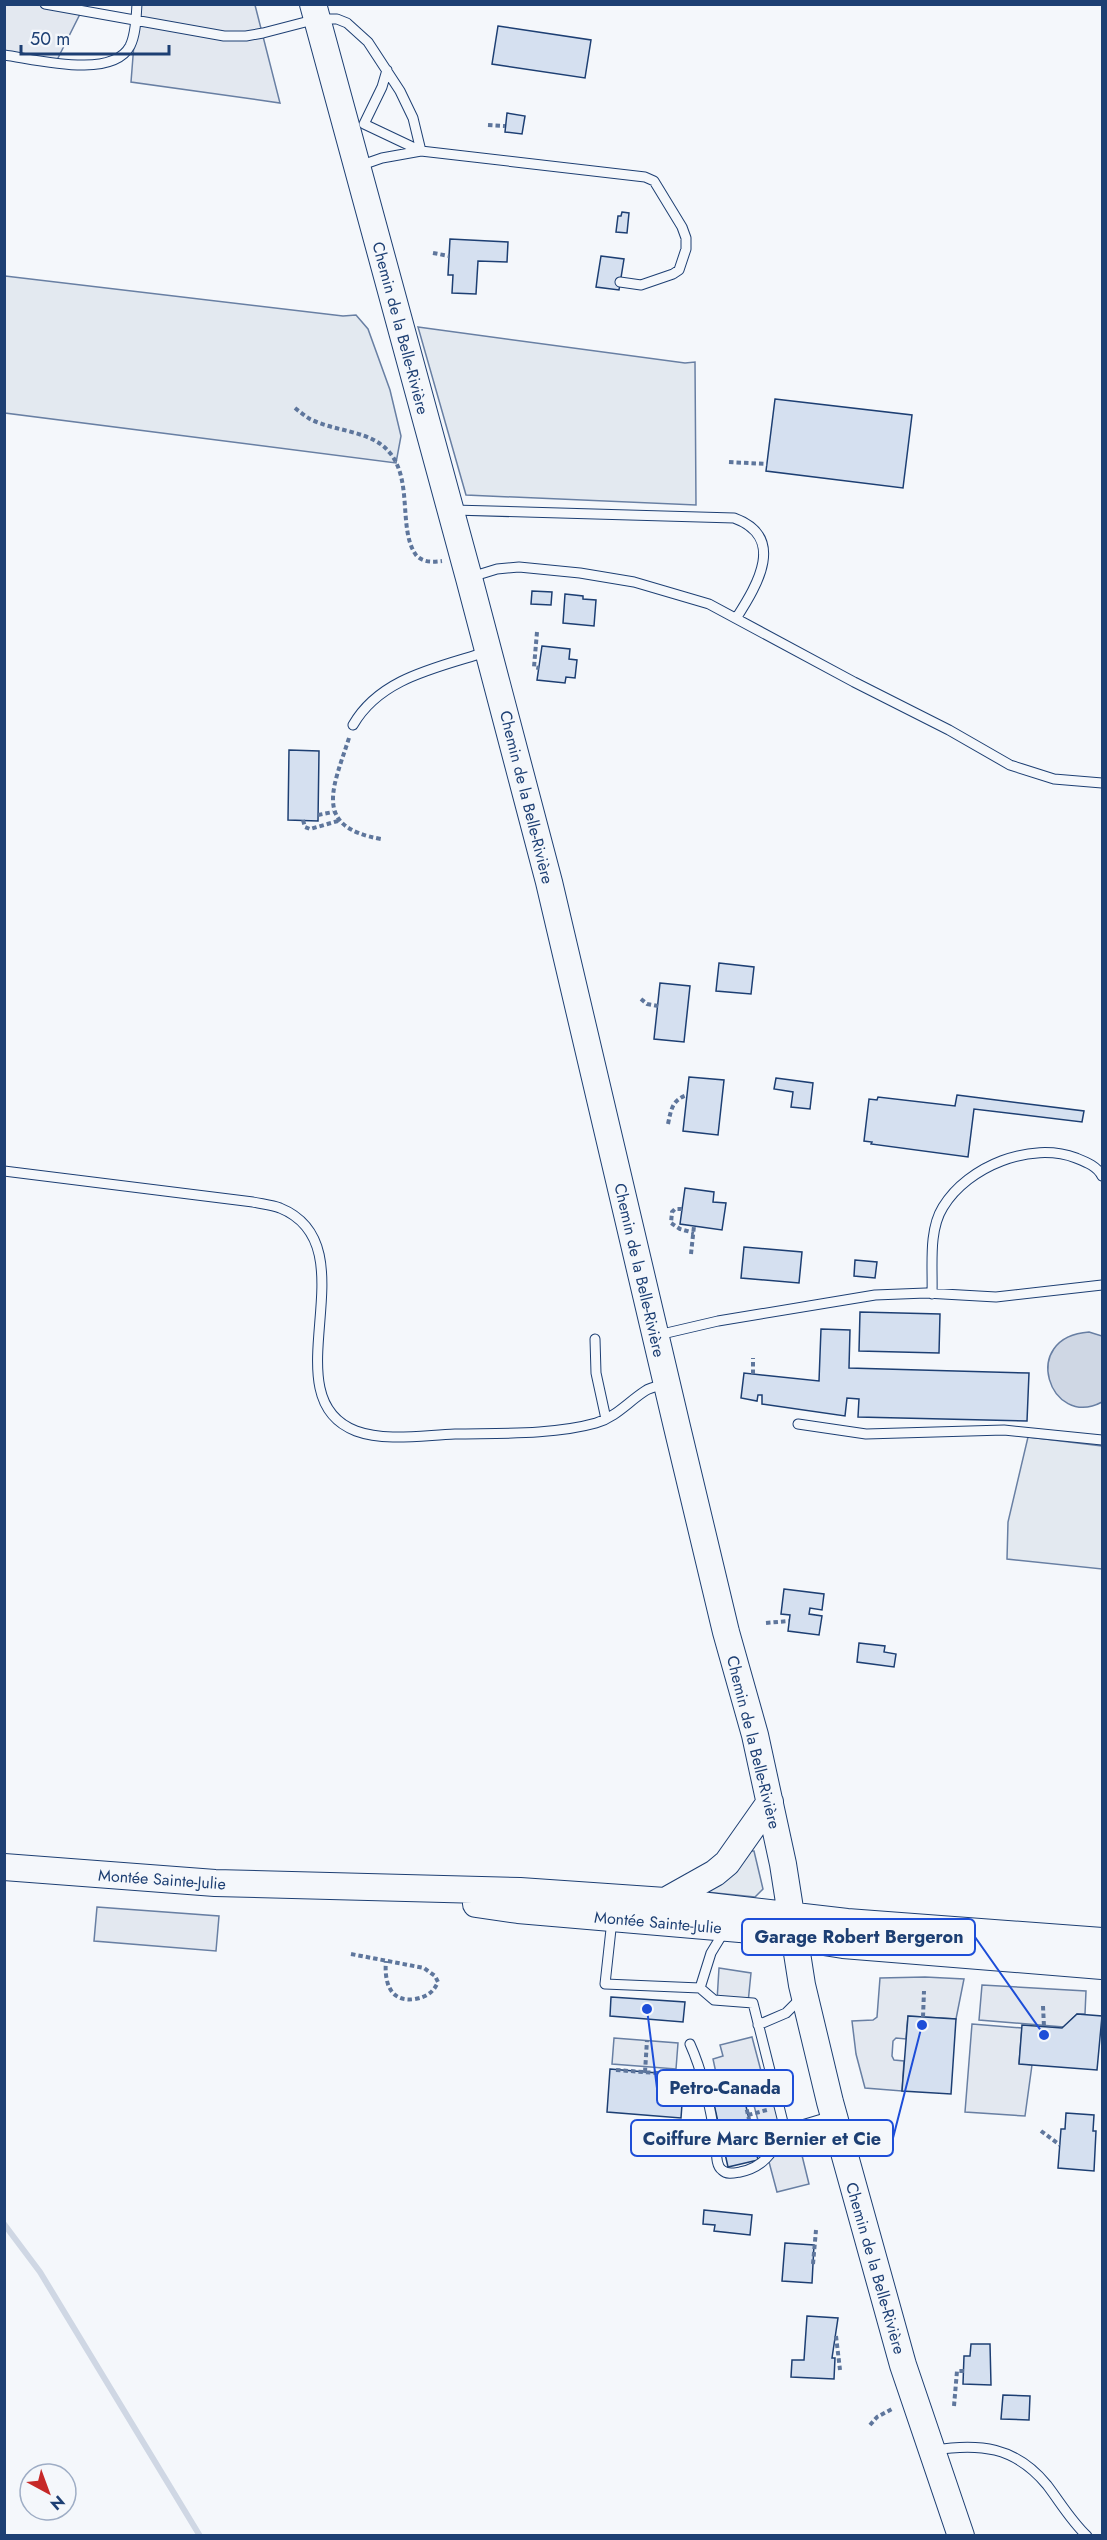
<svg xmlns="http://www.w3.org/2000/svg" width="1107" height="2540" font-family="Jost,sans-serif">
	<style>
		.green { fill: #e3e9f0; stroke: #687fa3; stroke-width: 1.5 }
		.parking { fill: #e3e8f0; stroke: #687fa3; stroke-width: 1.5 }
		.water { fill: #cfd7e4; stroke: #687fa3; stroke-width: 1.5 }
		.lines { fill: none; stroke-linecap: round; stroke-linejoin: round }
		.stream { stroke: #cfd7e4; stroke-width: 6 }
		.building { fill: #d5e0f0; stroke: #1d3f73; stroke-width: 1.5 }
		.lane-casing { stroke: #1d3f73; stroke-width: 11 }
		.secondary-casing { stroke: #1d3f73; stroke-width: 28 }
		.path { stroke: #5e769c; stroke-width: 4; stroke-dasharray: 4.5 3; stroke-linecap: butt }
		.lane { stroke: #f4f7fb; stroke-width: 9 }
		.secondary { stroke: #f4f7fb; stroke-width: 26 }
		.labels { text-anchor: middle; stroke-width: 4.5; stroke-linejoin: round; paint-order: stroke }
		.street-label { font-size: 16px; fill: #1d3f73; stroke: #f4f7fb }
		.leader { fill: none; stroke: #1d4ed8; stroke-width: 2 }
		.callout-dot { fill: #1d4ed8; stroke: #f4f7fb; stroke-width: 2 }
		.callout { fill: #f4f7fb; stroke: #1d4ed8; stroke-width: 2 }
		.callout-label { font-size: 18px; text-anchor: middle; font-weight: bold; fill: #1d3f73 }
	</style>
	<rect width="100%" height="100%" fill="#f4f7fb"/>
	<path class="green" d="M5 276 343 316 356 315 368 329 390 390 401 436 396 463 5 413Z
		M418 327 685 363 695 362 696 505 466 495Z
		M1028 1437 1102 1446V1569L1007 1559 1008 1522Z
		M750 1851H754L763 1889 755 1897 706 1892Z"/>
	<path class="parking" d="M5 5H45L81 12 56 62 5 55Z
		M137 5H255L280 103 131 82Z
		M97 1907 219 1916 216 1951 94 1941Z
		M719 1968 751 1973 748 2003 717 2001Z
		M925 1977 964 1979 956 2019 908 2016 906 2039 896 2038 893 2041 892 2056 894 2060 904 2061 902 2091 865 2088 856 2054 852 2021 873 2020 877 2017 880 1978Z
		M982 1985 1086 1991 1085 2014H1077L1064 2027 979 2020Z
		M972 2024 1022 2028 1019 2063 1032 2065 1025 2116 965 2112Z
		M752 2037 765 2086 721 2096 713 2059 723 2056 720 2045Z
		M614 2038 678 2043 676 2069 612 2064Z
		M775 2090 785 2129 795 2127 809 2184 777 2192 752 2098Z"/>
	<path class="water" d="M1089 1332 1102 1336V1402C1050 1430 1018 1337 1089 1332Z"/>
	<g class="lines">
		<path class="stream" d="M4 2224 40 2272 200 2536"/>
	</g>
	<path class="building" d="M498 26 591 40 585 78 492 64Z
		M507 113 525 116 522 134 505 132Z
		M622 212 629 213 627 233 616 232 618 216H621Z
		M450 239 508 242 507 262 478 261 476 294 452 293 453 275H448Z
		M601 256 624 259 619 290 596 287Z
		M775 399 912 415 903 488 766 471Z
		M532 591 552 592 551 605 531 604Z
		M565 594 583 596V599L596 600 594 626 563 623Z
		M542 646 570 649 569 659 577 660 575 678 566 677 565 683 537 680Z
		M289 750 319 751 318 821 288 820Z
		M719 963 754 967 751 994 716 991Z
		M660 983 690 986 684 1042 654 1039Z
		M689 1077 724 1080 718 1135 683 1131Z
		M776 1078 813 1083 810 1109 791 1107 793 1092 774 1089Z
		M957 1095 1084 1111 1082 1122 974 1109 968 1157 871 1144 872 1142 864 1141 869 1099 877 1100 878 1097 955 1106Z
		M685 1188 714 1192 713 1202 726 1203 722 1230 680 1224Z
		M744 1247 802 1252 799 1283 741 1278Z
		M855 1260 877 1262 875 1278 854 1276Z
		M860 1312 940 1314 939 1353 859 1351Z
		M821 1329 850 1330 849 1368 1029 1373 1027 1421 858 1417 859 1399 847 1398 845 1416 762 1404V1395H758L757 1401 741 1398 744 1373 819 1381Z
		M784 1589 824 1594 822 1610 810 1608 809 1614 822 1616 819 1635 788 1631 790 1615 781 1614Z
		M859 1643 885 1646 884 1652 896 1654 894 1667 857 1662Z
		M611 1997 685 2002 683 2022 610 2016Z
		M1077 2014 1102 2016 1097 2070 1019 2064 1022 2025 1062 2028Z
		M908 2016 956 2019 951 2094 902 2091Z
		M610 2069 670 2074 669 2089 683 2090 681 2118 607 2112Z
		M744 2097 758 2160 728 2167 714 2104Z
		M1066 2113 1094 2115 1093 2131H1096L1094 2171 1058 2168 1061 2129H1065Z
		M704 2210 752 2215 750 2235 714 2231 715 2225 703 2224Z
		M785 2243 814 2245 812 2283 782 2281Z
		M807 2316 838 2318 832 2358H835L834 2379 791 2377 792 2360H804Z
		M971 2344H990L991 2385 963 2384 964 2356H970Z
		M1003 2395 1030 2396 1029 2420 1001 2419Z"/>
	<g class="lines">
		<g class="lane-casing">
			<path id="lane" d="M45 4 224 36H246L263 33 317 19H337L347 23 368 42 400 91 413 118 421 151
				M4 55C35 59 112 80 130 46 136 34 136 18 137 4
				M387 70 382 87 364 124 421 151
				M359 166 382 158 421 151 645 177 654 181 682 227 686 238V249L679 270 673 274 641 285 620 282
				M453 510 734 518C786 537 758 584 737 617
				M471 577 497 569 519 567 580 573 634 582 709 604 854 682 949 730 1010 765 1054 779 1102 783
				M353 725C380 678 436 668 486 652
				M4 1171 253 1202C262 1204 272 1205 280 1208 374 1246 267 1397 356 1431 386 1442 424 1435 455 1434 500 1433 553 1435 596 1423 616 1417 628 1402 645 1391 651 1387 659 1386 666 1384
				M932 1294C933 1267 928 1231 943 1207 968 1166 1031 1141 1076 1158 1086 1162 1097 1166 1102 1176
				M658 1335 718 1321 875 1295 926 1293 996 1297 1102 1285
				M595 1339 596 1373 606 1419
				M798 1424 866 1434 1004 1430 1102 1440
				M612 1920 605 1984 700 1988 711 1953 725 1930
				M700 1988 714 2000 753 2003 785 2130 832 2116
				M758 2025 786 2013 802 1997
				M690 2044C704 2075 711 2110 716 2144 717 2151 715 2165 722 2170 727 2175 734 2173 740 2172 765 2167 773 2151 785 2130
				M934 2450C979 2443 1015 2446 1047 2485 1060 2502 1071 2521 1087 2536"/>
		</g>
		<g class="secondary-casing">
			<path id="secondary" d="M313 4 469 578 549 882 677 1427 726 1632 755 1735 783 1864 802 1985 830 2102 903 2365 961 2536
				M4 1867 215 1883 520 1891 665 1901 847 1922 1102 1941
				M665 1901 715 1873 727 1863 770 1802
				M476 1904 518 1910 740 1929 843 1945 1102 1966"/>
		</g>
		<path class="path" d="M488 125 505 126
			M433 253 449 256
			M295 408C300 412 305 416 310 419 335 432 372 430 390 453 413 481 398 530 416 555 423 563 433 562 442 561
			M729 462 767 464
			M537 632 534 667 539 668
			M349 738C333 788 312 827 381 839
			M318 815 333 812
			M303 820 305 827 310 829 338 821
			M641 999 647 1004 658 1006
			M668 1124C671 1110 672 1100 687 1095
			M682 1209H675L672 1212 671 1223 680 1229 694 1233
			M691 1254 694 1226
			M753 1374V1358
			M766 1623 789 1621
			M351 1954 424 1968 435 1976 438 1982C433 1993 426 1997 415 1999 390 2003 384 1982 386 1961
			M1043 2006 1044 2027
			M923 2017 924 1991
			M616 2070 670 2074
			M645 2072 647 2040
			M720 2103 744 2097 756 2151
			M748 2115 767 2110
			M1041 2131 1060 2145
			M813 2264 816 2230
			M836 2336 840 2370
			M954 2406 957 2371H964
			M870 2425 877 2417 894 2408"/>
		<use href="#lane" class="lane"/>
		<use href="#secondary" class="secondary"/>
	</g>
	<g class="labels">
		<g class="street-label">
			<text transform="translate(401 328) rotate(75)" y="6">Chemin de la Belle-Rivière</text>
			<text transform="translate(527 797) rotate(76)" y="6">Chemin de la Belle-Rivière</text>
			<text transform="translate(640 1270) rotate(77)" y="6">Chemin de la Belle-Rivière</text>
			<text transform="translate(754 1742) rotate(76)" y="6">Chemin de la Belle-Rivière</text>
			<text transform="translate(162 1879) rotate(4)" y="6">Montée Sainte-Julie</text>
			<text transform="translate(658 1922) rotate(5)" y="6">Montée Sainte-Julie</text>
			<text transform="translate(876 2268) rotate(74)" y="6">Chemin de la Belle-Rivière</text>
		</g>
	</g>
	<path class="leader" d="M1044 2035L975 1937M647 2009L657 2088M922 2025L893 2138"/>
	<g class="callout-dot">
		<circle cx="1044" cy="2035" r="6"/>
		<circle cx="647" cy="2009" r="6"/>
		<circle cx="922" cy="2025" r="6"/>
	</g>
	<g class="callout">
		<rect x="742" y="1919" width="233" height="36" rx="6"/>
		<rect x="657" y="2070" width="136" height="36" rx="6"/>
		<rect x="631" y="2120" width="262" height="36" rx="6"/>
	</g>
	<g class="callout-label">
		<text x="859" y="1943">Garage Robert Bergeron</text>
		<text x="725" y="2094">Petro-Canada</text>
		<text x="762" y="2145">Coiffure Marc Bernier et Cie</text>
	</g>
	<rect width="1107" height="2540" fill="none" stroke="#1d3f73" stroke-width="12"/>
	<g transform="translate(48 2492) rotate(139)"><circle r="28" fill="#f4f7fb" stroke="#9eadc5" stroke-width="1.5"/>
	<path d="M0-4.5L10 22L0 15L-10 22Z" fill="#c62828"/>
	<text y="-9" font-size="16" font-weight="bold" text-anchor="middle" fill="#1d3f73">N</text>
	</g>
	<path d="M21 45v9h148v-9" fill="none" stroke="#1d3f73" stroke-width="3"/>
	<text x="30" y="45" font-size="18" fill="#1d3f73" stroke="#f4f7fb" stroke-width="4.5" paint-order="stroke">50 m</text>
</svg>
